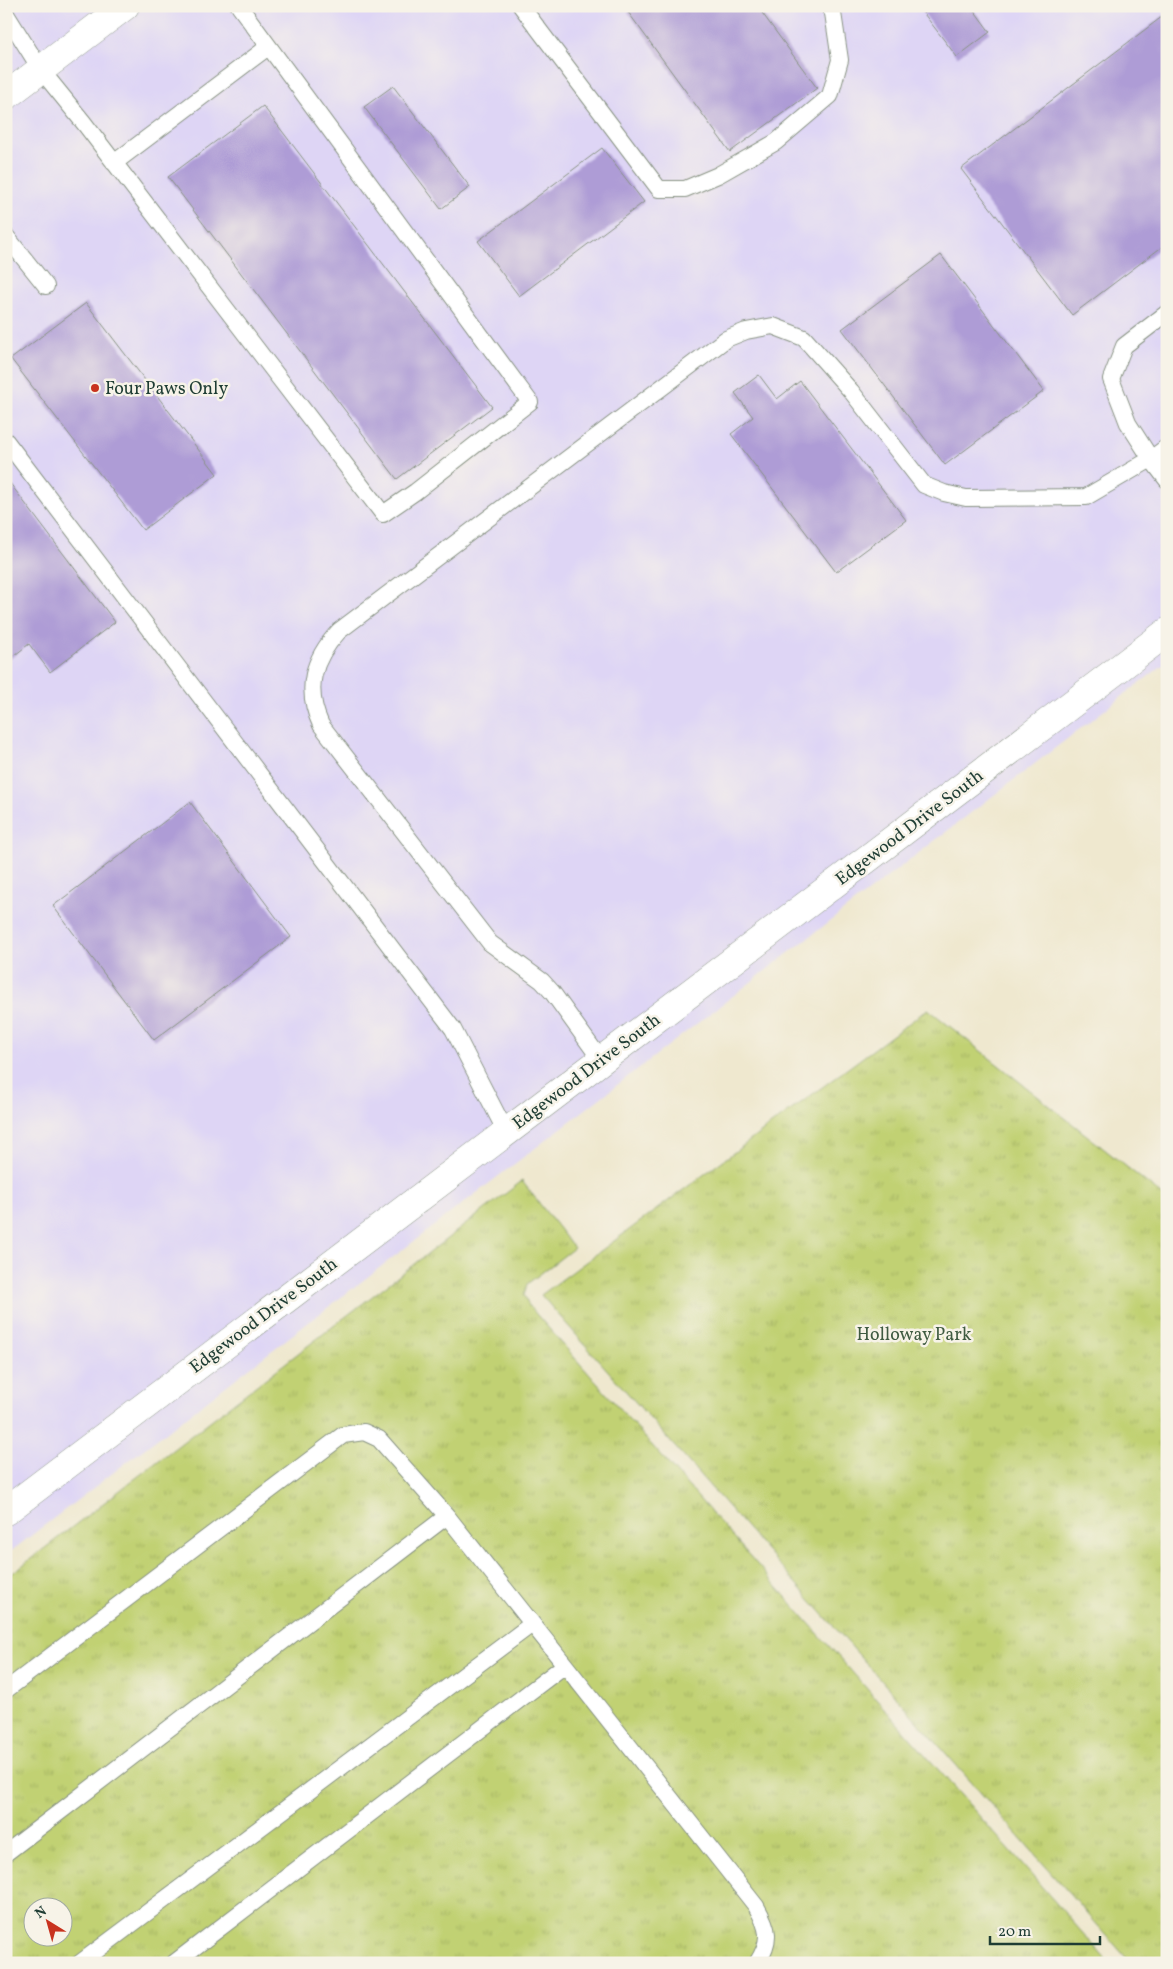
<svg xmlns="http://www.w3.org/2000/svg" width="1173" height="1969" font-family="Vollkorn,serif">
	<style>
		.built { fill: #ded5f5 }
		.park { fill: url(#park-tufts); stroke: #708754; fill-rule: evenodd }
		.building { fill: #ae9cd6 }
		.lines { fill: none; stroke-linecap: round; stroke-linejoin: round }
		.service-casing { stroke: #879282; stroke-width: 18 }
		.tertiary-casing { stroke: #879282; stroke-width: 29 }
		.secondary-casing { stroke: #879282; stroke-width: 29 }
		.service { stroke: #fff; stroke-width: 16 }
		.tertiary { stroke: #fff; stroke-width: 28 }
		.secondary { stroke: #fff; stroke-width: 28 }
		.poi-dot { fill: #c8321e; stroke: #f7f3e8; stroke-width: 2 }
		.labels { text-anchor: middle; stroke-width: 5; stroke-linejoin: round; paint-order: stroke }
		.poi-label { font-size: 18px; fill: #1f3d34; stroke: #f7f3e8; text-anchor: start }
		.street-label { font-size: 18px; fill: #1f3d34; stroke: #f7f3e8 }
		.park-label { font-size: 18px; fill: #3f5b41; stroke: #f7f3e8 }
	</style>
	<defs>
		<pattern id="park-tufts" width="24" height="20" patternUnits="userSpaceOnUse" patternTransform="scale(1.25)"><rect width="24" height="20" fill="#c1d173"/><path d="M3 7l-1-3M5 7V3M7 7l1-3M15 17l-1-3M17 17v-4M19 17l1-3" fill="none" stroke="#a5b464"/></pattern>
	</defs>
	<rect width="100%" height="100%" fill="#f7f3e8"/>
	<filter id="ink" filterUnits="userSpaceOnUse"><feTurbulence type="fractalNoise" baseFrequency=".02" numOctaves="2"/><feDisplacementMap in="SourceGraphic" scale="10" xChannelSelector="R" yChannelSelector="G"/><feConvolveMatrix kernelMatrix="1 2 1 2 8 2 1 2 1" color-interpolation-filters="sRGB"/></filter>
	<filter id="wash" filterUnits="userSpaceOnUse"><feTurbulence type="fractalNoise" baseFrequency=".0096" numOctaves="4" result="noise"/><feDisplacementMap in="SourceGraphic" scale="20" xChannelSelector="R" yChannelSelector="G"/><feGaussianBlur stdDeviation="1.12" result="paint"/><feColorMatrix in="noise" values="0 0 0 0 0 0 0 0 0 0 0 0 0 0 0 0 0 1.4 0 .05"/><feComposite in="paint" operator="in"/></filter>
	<g filter="url(#wash)">
		<rect width="100%" height="100%" fill="#efe8cf"/>
		<path class="built" d="M6 6H1167V662L6 1555Z"/>
		<path class="park" d="M928 1009 1167 1199V1963H1131L541 1295Z
			M522 1181 574 1248 527 1284 524 1295 529 1306 1109 1963H6V1578ZM32 1906H62V1936H32Z"/>
		<g id="blocks">
			<path class="building" d="M636 6H757L817 88 730 152 628 12Z
				M918 6H971L990 32 957 57Z
				M1167 13V243L1072 315 961 169Z
				M393 86 470 187 441 209 364 107Z
				M263 106 492 407 397 479 168 177Z
				M602 148 644 202 519 296 478 241Z
				M941 255 1044 391 945 465 842 329Z
				M86 303 217 474 143 530 11 359Z
				M759 375 777 399 800 381 906 520 836 572 731 434 753 417 735 393Z
				M6 478 115 622 50 672 29 644 6 662Z
				M190 802 291 937 154 1040 53 906Z"/>
		</g>
	</g>
	<g filter="url(#ink)">
		<use href="#blocks" fill-opacity="0" stroke="#879282" stroke-width="1"/>
		<g class="lines">
			<g class="service-casing">
				<path id="service" d="M521 6 659 189H685L718 175 776 142 830 96 840 60 833 13 829 6
					M6 14 41 70 84 123 383 514 415 492 530 402 239 6
					M114 163 268 47
					M6 236 46 286
					M1167 313 1124 346 1111 379 1128 423 1151 459 1167 447
					M6 441 453 1029 506 1132
					M601 1060 552 992 542 981 490 943 321 725C304 688 313 659 339 631L726 339 746 331 773 326 804 338 851 391 924 485 944 493 966 498 1086 497 1151 459 1167 480
					M6 1690 343 1435 364 1432 379 1439 447 1516
					M6 1853 447 1516 756 1906C769 1929 772 1939 757 1963
					M80 1963 532 1624
					M174 1963 565 1665"/>
			</g>
			<g class="tertiary-casing">
				<path id="tertiary" d="M6 1511 1167 632"/>
			</g>
			<g class="secondary-casing">
				<path id="secondary" d="M6 96 125 6"/>
			</g>
			<use href="#service" class="service"/>
			<use href="#tertiary" class="tertiary"/>
			<use href="#secondary" class="secondary"/>
		</g>
	</g>
	<circle class="poi-dot" cx="95" cy="388" r="5"/>
	<g class="labels">
		<g class="poi-label">
			<text x="105" y="394">Four Paws Only</text>
		</g>
		<g class="street-label">
			<text transform="translate(909 827) rotate(-37)" y="6">Edgewood Drive South</text>
			<text transform="translate(586 1071) rotate(-37)" y="6">Edgewood Drive South</text>
			<text transform="translate(263 1315) rotate(-37)" y="6">Edgewood Drive South</text>
		</g>
		<g class="park-label">
			<text x="914" y="1340">Holloway Park</text>
		</g>
	</g>
	<rect width="1173" height="1969" fill="none" stroke="#f7f3e8" stroke-width="25"/>
	<g transform="translate(48 1922) rotate(323)"><circle r="24" fill="#f7f3e8" stroke="#a1aaa0"/>
	<path d="M0-4L9 19L0 12L-9 19Z" fill="#c8321e"/>
	<text y="-8" font-size="14" font-weight="bold" text-anchor="middle" fill="#1f3d34">N</text>
	</g>
	<path d="M990 1936v8h110v-8" fill="none" stroke="#1f3d34" stroke-width="2.5"/>
	<text x="998" y="1936" font-size="15" fill="#1f3d34" stroke="#f7f3e8" stroke-width="4" paint-order="stroke">20 m</text>
</svg>
